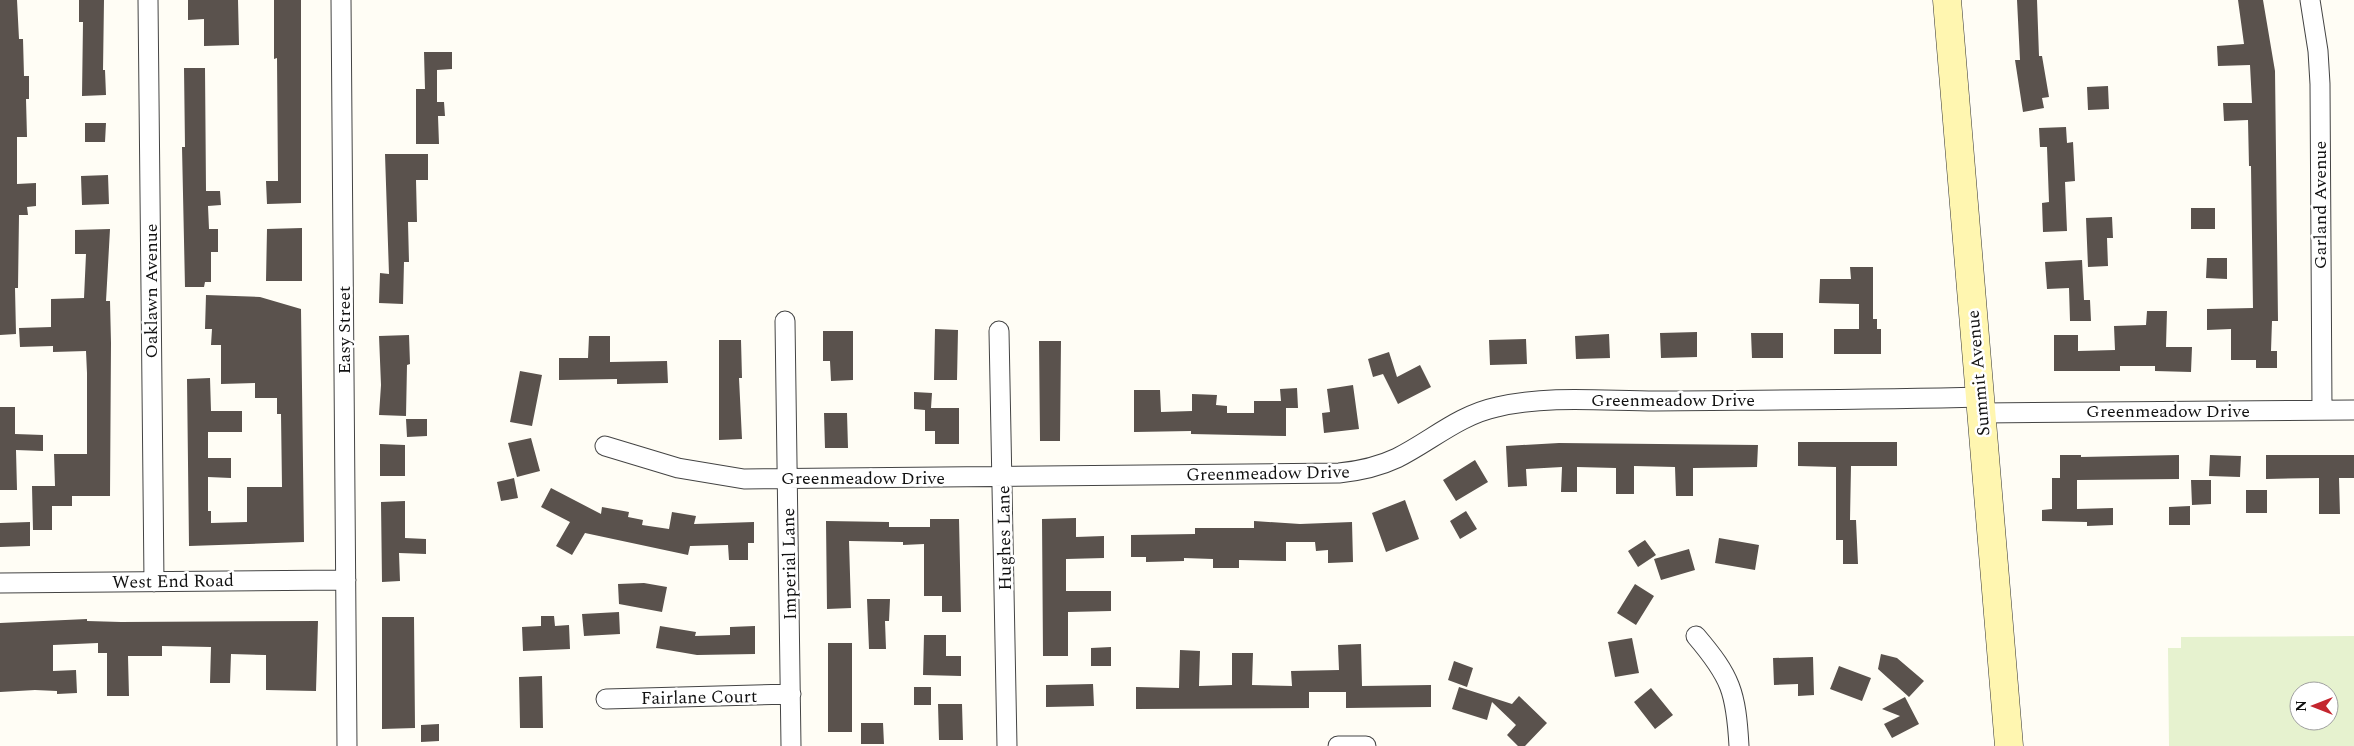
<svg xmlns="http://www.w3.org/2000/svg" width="2354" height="746" font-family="Spectral,serif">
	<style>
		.pitch { fill: #e6f2cf; fill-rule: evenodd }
		.building { fill: #5a524d }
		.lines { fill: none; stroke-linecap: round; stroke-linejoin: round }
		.street-casing { stroke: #444; stroke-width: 21 }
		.secondary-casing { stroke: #333; stroke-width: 29 }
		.street { stroke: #fff; stroke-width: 19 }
		.secondary { stroke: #fff6b0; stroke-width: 28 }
		.labels { text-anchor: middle; stroke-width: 5; stroke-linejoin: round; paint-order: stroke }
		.street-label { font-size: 18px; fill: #111; stroke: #fff }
	</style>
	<rect width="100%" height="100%" fill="#fffdf5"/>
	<path class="pitch" d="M2354 636V746H2169L2168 648H2181V637ZM2299 691H2329V721H2299Z"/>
	<path class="building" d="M0 0H17L19 39H23L24 76H29V99H26L27 137H17V184L36 183V206L27 207 28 215H19L18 288H15L16 334 0 335Z
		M79 0H104L103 70H105L106 95 82 96 83 22H79Z
		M188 0H238L239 45 204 46V19L188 20Z
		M274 0H301V203L267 204 266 181H278L277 58 274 59Z
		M2017 0H2037L2039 56H2042L2049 97 2042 98 2044 108 2023 112 2015 60H2020Z
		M2238 0H2263L2275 71 2278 321H2272L2271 351H2277V368H2256V360H2231V329L2207 330V309L2253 308 2251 166H2249L2248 120 2224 121 2223 103H2252L2250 65 2218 66 2217 46 2244 44Z
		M424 52H452V69L437 70V102H444L445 116H438L439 144H416V89H425Z
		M184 68H205L206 191H220L221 205 208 206 209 229H218V252H211V282H205L204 287H185L182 147H185Z
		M2108 86 2109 109 2088 110 2087 87Z
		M85 123H106L105 142H85Z
		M2066 127 2067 143 2073 142 2075 181 2065 182 2067 231 2043 232 2042 203 2049 202 2047 147H2040L2039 128Z
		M385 154H428V180H416L417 222H408L409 262H404L403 304 379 303 380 273 389 274Z
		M108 175 109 204 82 205 81 176Z
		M2191 208H2215V229H2191Z
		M2112 217 2113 238H2107L2108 266 2088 267 2086 218Z
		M302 228V281H266L267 229Z
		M110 229 106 301H110L111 343 110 496H72V506H52V530H33L32 486H55L54 454H87V373L86 351 53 352V346L20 347 19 328 51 327V299L84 298 86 254H75V230Z
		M2207 258H2227V279L2206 278Z
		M2082 260 2084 300H2090L2091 321H2070L2069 288 2047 289 2045 262Z
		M1850 267H1873V319H1877V329H1881V354H1834V329H1859V304L1819 303 1820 279H1851Z
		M206 295 260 297 301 309 304 542 189 546 187 379 210 378 211 411H242V432H208V458H231V478L208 477V511H211V523L247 522V487H282L281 414H277V398H255V383L221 384V345H211L212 329H205Z
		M2147 311H2167L2166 347H2192L2191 372 2155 371V366H2120V371H2054V335H2078V351L2115 350 2114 326 2146 325Z
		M935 329 958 330 957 380H934Z
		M823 331H853V380L831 381 830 361H823Z
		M1697 332V357L1661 358 1660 333Z
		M1751 333H1783V358H1752Z
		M1609 334 1610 358 1576 359 1575 336Z
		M409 335 410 364 407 365 406 416 379 415 381 385 379 336Z
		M589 336H610V362L667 361 668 383 617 384V379L559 380V358H588Z
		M1526 339 1527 364 1490 365 1489 340Z
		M719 340H741L742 378H739L742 439 719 440Z
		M1039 341H1061L1060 441H1040Z
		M1389 352 1397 377 1420 365 1431 387 1398 404 1383 374 1373 377 1368 359Z
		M520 371 542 375 532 426 510 422Z
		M1353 385 1359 429 1324 433 1322 413 1330 412 1327 389Z
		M1297 388 1298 408H1286V436L1191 434V431L1134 432V390H1160L1161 412 1192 411V394L1217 395 1216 405 1227 406V413H1254V401H1281L1280 389Z
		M914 392 932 393 931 408H959V444H935V431H925V410L914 409Z
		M0 407H15V434L43 435V451L16 450 17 490H0Z
		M824 413H847L848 448H825Z
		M406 419H427V436L407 437Z
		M531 438 540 471 517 477 508 443Z
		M1798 442H1897V466H1851L1850 520H1856L1858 564H1843V540H1836V467L1798 466Z
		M1559 443 1758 445 1757 467 1693 468V496H1676L1675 467 1634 466V494H1616V468L1577 467V492H1561L1562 467 1526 469 1527 486 1508 487 1506 446Z
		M380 444 405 445V476H380Z
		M2060 455H2081V457L2179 455V479L2077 480V509L2113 508V525L2087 526V522L2042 521V510L2052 509V478H2060Z
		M2210 455 2241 456 2240 477 2209 476Z
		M2266 455H2354V478H2339L2340 514H2319V478L2266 479Z
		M1475 460 1488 482 1456 501 1443 480Z
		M514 478 518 498 501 501 497 482Z
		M2191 480H2211V504L2192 505Z
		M551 488 601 514 602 507 629 512 628 517 643 520 642 525 669 529 672 512 696 516 694 524 754 522V543H748V560H729L728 545 690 546 688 555 585 533 572 555 556 546 570 522 541 507Z
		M2246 490H2267V513H2246Z
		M1405 500 1419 539 1386 552 1372 513Z
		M405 501V538L426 539V554L399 553 400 581 382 582 381 502Z
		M2190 506V525H2169V507Z
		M1466 511 1477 529 1460 539 1450 521Z
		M1076 518V537L1104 536V558L1066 559V591H1111V611L1068 612V656H1043L1042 519Z
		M930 519H959L961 612H942V596H924V544L903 545V542L849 541 851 608 827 609 826 521 889 522V527H930Z
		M1254 521 1300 524 1352 522 1353 562 1328 563V550L1316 551 1315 542H1286V561L1239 560V568H1213V559L1184 558V561L1146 562V557H1131V535L1195 534V528H1254Z
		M30 522V546L0 547V523Z
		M1719 538 1759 545 1755 570 1715 563Z
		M1645 540 1656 555 1638 567 1628 551Z
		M1689 549 1695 570 1661 580 1654 559Z
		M644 583 667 587 662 612 619 604 618 584Z
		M1635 584 1654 596 1636 625 1617 613Z
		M867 599H890L889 621H885L886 649H869Z
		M619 612 620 634 584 636 582 614Z
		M541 616H554L555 626 569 625 570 649 523 651 522 627 541 626Z
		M382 617H414L415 728 382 729Z
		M87 619V621L121 622 318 621 316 691 266 690V655L231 654 230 683H210L211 647 162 646V656H128L129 696H107V653H98V643L53 645V671L76 670 77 693 57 694V691L35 690 0 692V623Z
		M660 626 696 632 695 636 730 635V627L755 626V654L697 655 656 648Z
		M924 635H946V656H961V676L923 675Z
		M1632 638 1639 673 1615 677 1608 642Z
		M828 643H852V732H828Z
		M1361 644 1362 686 1431 685V707L1346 708V692H1309V708L1136 709V687L1179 688 1180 650 1200 651 1199 686 1232 685V653H1253L1252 685 1292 686 1291 671 1339 670 1338 645Z
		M1111 647V666H1091V648Z
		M1881 654 1897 658 1924 681 1909 697 1878 669Z
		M1813 657 1814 695 1798 696V684L1774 685 1773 658Z
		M1454 661 1473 668 1467 687 1448 680Z
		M1839 666 1871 678 1862 701 1830 689Z
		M542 676 543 728H520L519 677Z
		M1093 684 1094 706 1046 707V685Z
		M914 687H931V705H914Z
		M1459 687 1512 704 1519 696 1547 723 1525 746H1518L1507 735 1516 725 1492 702 1487 720 1452 709Z
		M1651 688 1673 715 1655 729 1634 702Z
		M1905 697 1919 724 1892 738 1884 724 1900 716 1882 709Z
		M938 704H962L963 740H939Z
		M861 723H883L884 744H861Z
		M439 724V741L421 742V725Z"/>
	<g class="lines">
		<g class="street-casing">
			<path id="street" d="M148 0 154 582
				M341 0 347 746
				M2310 0 2318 51 2320 84 2322 410
				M785 321 791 746
				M999 331 1007 746
				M1982 413 2354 410
				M605 446 678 468 744 479 1339 473C1359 471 1378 467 1397 458 1431 441 1459 415 1497 407 1548 395 1604 401 1656 401 1764 400 1872 400 1980 397
				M0 583 346 580
				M1696 636C1731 677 1736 692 1739 746
				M606 699 791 694
				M1338 746H1366"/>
		</g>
		<g class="secondary-casing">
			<path id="secondary" d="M1947 0 2009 746"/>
		</g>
		<use href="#street" class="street"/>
		<use href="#secondary" class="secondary"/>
	</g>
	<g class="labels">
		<g class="street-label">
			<text transform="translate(2320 205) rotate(-90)" y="6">Garland Avenue</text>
			<text transform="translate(151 291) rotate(-90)" y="6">Oaklawn Avenue</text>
			<text transform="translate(344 330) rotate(-90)" y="6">Easy Street</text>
			<text transform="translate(1978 373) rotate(-95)" y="6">Summit Avenue</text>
			<text x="1673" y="406">Greenmeadow Drive</text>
			<text x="2168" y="417">Greenmeadow Drive</text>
			<text transform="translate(1268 473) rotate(-1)" y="6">Greenmeadow Drive</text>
			<text x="863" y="484">Greenmeadow Drive</text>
			<text transform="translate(1004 538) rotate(-91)" y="6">Hughes Lane</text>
			<text transform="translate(789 564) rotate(-91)" y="6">Imperial Lane</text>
			<text transform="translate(173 581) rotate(-1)" y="6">West End Road</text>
			<text transform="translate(699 697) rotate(-1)" y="6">Fairlane Court</text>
		</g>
	</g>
	<g transform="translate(2314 706) rotate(270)"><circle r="24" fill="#ffffff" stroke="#a0a0a0"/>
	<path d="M0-4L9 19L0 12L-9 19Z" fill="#c4262e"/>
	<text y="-8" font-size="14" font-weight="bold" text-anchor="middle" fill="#111111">N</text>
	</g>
</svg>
